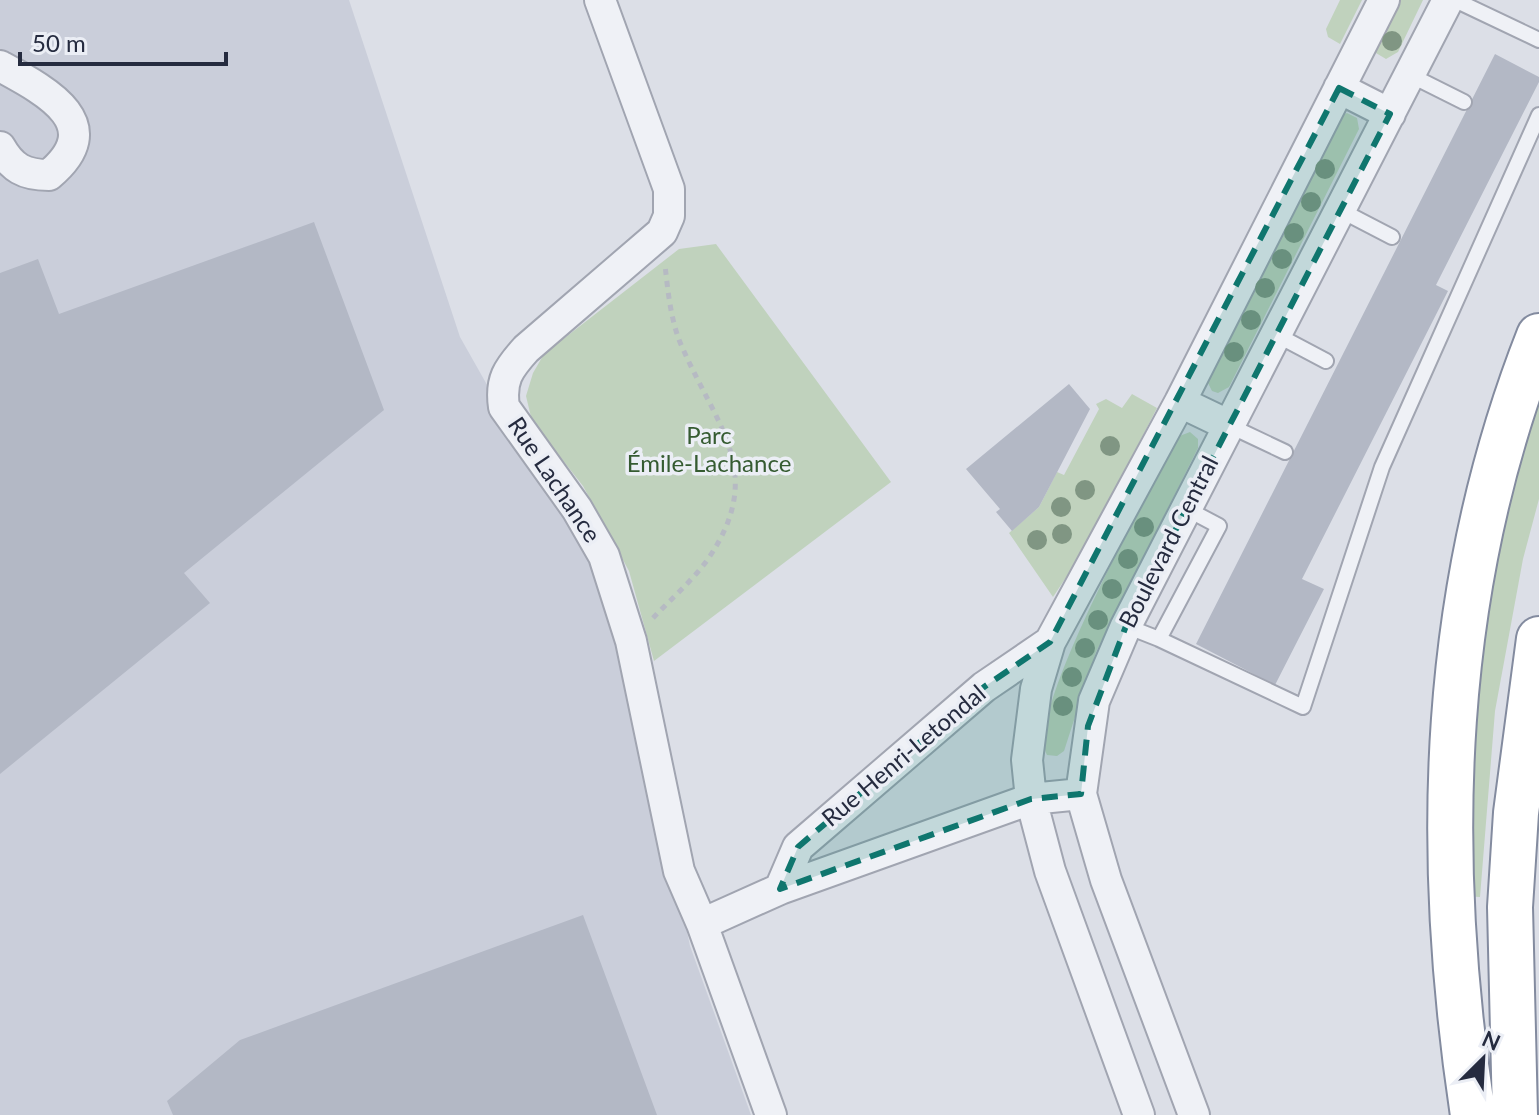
<svg xmlns="http://www.w3.org/2000/svg" width="1539" height="1115" font-family="Lato,sans-serif">
	<style>
		.built { fill: #caceda }
		.green { fill: #c0d2bd }
		.building { fill: #b3b8c5 }
		.lines { fill: none; stroke-linecap: round; stroke-linejoin: round }
		.service-casing { stroke: #a1a5b1; stroke-width: 18 }
		.minor-casing { stroke: #a1a5b1; stroke-width: 34 }
		.motorway-casing { stroke: #838b9f; stroke-width: 48 }
		.path { stroke: #b6bac3; stroke-width: 5; stroke-dasharray: 6 6; stroke-linecap: butt }
		.service { stroke: #eff1f6; stroke-width: 14 }
		.minor { stroke: #eff1f6; stroke-width: 30 }
		.motorway { stroke: #fff; stroke-width: 44 }
		.tree { fill: #809683 }
		.marked { fill: #0f766e; fill-opacity: 0.2; stroke: #0f766e; stroke-width: 6; stroke-dasharray: 16 10; stroke-linejoin: round }
		.labels { text-anchor: middle; stroke-width: 7; stroke-linejoin: round; paint-order: stroke }
		.park-label { font-size: 24px; fill: #355b31; stroke: #ebeef5 }
		.street-label { font-size: 24px; fill: #252b3f; stroke: #ebeef5 }
	</style>
	<rect width="100%" height="100%" fill="#dcdfe7"/>
	<path class="built" d="M0 0H349L460 337 521 445 573 505 627 647 690 946 751 1115H0Z"/>
	<path class="green" d="M1340 0H1362L1340 44 1328 37 1326 29Z
		M1399 0H1423L1398 52 1386 59 1376 53V45Z
		M1347 113 1357 118 1359 129 1229 387 1218 393 1212 391 1207 381 1342 115Z
		M716 244 891 482 654 661 629 571 583 486 532 421 526 396 533 373 544 354 679 249Z
		M1539 375V499L1523 559 1495 711 1480 897 1464 896 1471 655Z
		M1132 394 1157 408 1083 552 1053 597 1009 533 1039 507 1057 472 1064 475 1099 409 1096 404 1106 399 1122 408Z
		M1190 432 1198 439V448L1096 652 1064 751 1057 756 1047 755C1023 716 1153 485 1177 437Z"/>
	<path class="building" d="M1495 54 1539 77V82L1436 285 1448 291 1302 579 1324 589 1275 685 1196 644Z
		M314 222 384 410 184 573 210 603 0 774V273L38 259 59 314Z
		M1069 384 1090 409 1039 507 1012 531 996 512 1000 509 966 469Z
		M583 915 657 1115H173L167 1101 240 1040Z"/>
	<g class="lines">
		<g class="service-casing">
			<path id="service" d="M1455 0 1539 40
				M1410 75 1464 102
				M1340 210 1392 237
				M1275 334 1326 361
				M1228 425 1285 452
				M1126 626 1159 639 1219 526 1187 509
				M1159 639 1303 707 1382 467 1539 115"/>
		</g>
		<g class="minor-casing">
			<path id="minor" d="M600 0 669 189V216L662 232 526 349C508 369 500 380 504 407L577 509 604 556 631 641 679 871 702 924 771 1115
				M0 66C46 91 110 124 49 175 24 175 12 168 0 147
				M1339 88 1390 114
				M1180 402 1228 425
				M780 889 798 847 984 687 1050 642
				M702 924 780 889 1031 799 1081 794
				M1139 1115 1050 871 1031 799 1027 760 1036 689 1050 642 1180 402 1384 0
				M1194 1115 1106 880 1081 794 1094 701 1126 626 1448 0"/>
		</g>
		<g class="motorway-casing">
			<path id="motorway" d="M1473 1115C1433 851 1440 587 1539 336
				M1515 1115 1510 907 1516 813 1539 639"/>
		</g>
		<path class="path" d="M653 618C671 599 693 580 708 559 767 473 717 427 683 349 671 324 668 292 665 265"/>
		<use href="#service" class="service"/>
		<use href="#minor" class="minor"/>
		<use href="#motorway" class="motorway"/>
	</g>
	<g class="tree">
		<circle cx="1392" cy="41" r="10"/>
		<circle cx="1325" cy="169" r="10"/>
		<circle cx="1311" cy="202" r="10"/>
		<circle cx="1294" cy="233" r="10"/>
		<circle cx="1282" cy="259" r="10"/>
		<circle cx="1265" cy="288" r="10"/>
		<circle cx="1251" cy="320" r="10"/>
		<circle cx="1234" cy="352" r="10"/>
		<circle cx="1110" cy="446" r="10"/>
		<circle cx="1085" cy="490" r="10"/>
		<circle cx="1061" cy="507" r="10"/>
		<circle cx="1144" cy="527" r="10"/>
		<circle cx="1062" cy="534" r="10"/>
		<circle cx="1037" cy="540" r="10"/>
		<circle cx="1128" cy="559" r="10"/>
		<circle cx="1112" cy="589" r="10"/>
		<circle cx="1098" cy="620" r="10"/>
		<circle cx="1085" cy="648" r="10"/>
		<circle cx="1072" cy="677" r="10"/>
		<circle cx="1063" cy="706" r="10"/>
	</g>
	<path class="marked" d="M1339 88 1390 114 1126 626 1088 726 1081 794 1031 799 780 889 798 847 984 687 1050 642Z"/>
	<g class="labels">
		<g class="park-label">
			<text x="709" y="444">Parc<tspan x="709" dy="28">Émile-Lachance</tspan></text>
		</g>
		<g class="street-label">
			<text transform="translate(554 480) rotate(56)" y="8">Rue Lachance</text>
			<text transform="translate(1169 542) rotate(-63)" y="8">Boulevard Central</text>
			<text transform="translate(904 756) rotate(-40)" y="8">Rue Henri-Letondal</text>
		</g>
	</g>
	<g transform="translate(1483 1059) rotate(24)" stroke="#ebeef5" stroke-width="6" paint-order="stroke">
	<path d="M0-6L14 30L0 20L-14 30Z" fill="#252b3f"/>
	<text y="-12" font-size="22" font-weight="bold" text-anchor="middle" fill="#252b3f">N</text>
	</g>
	<path d="M20 52v12h206v-12" fill="none" stroke="#252b3f" stroke-width="4"/>
	<text x="32" y="52" font-size="24" fill="#252b3f" stroke="#ebeef5" stroke-width="6" paint-order="stroke">50 m</text>
</svg>
